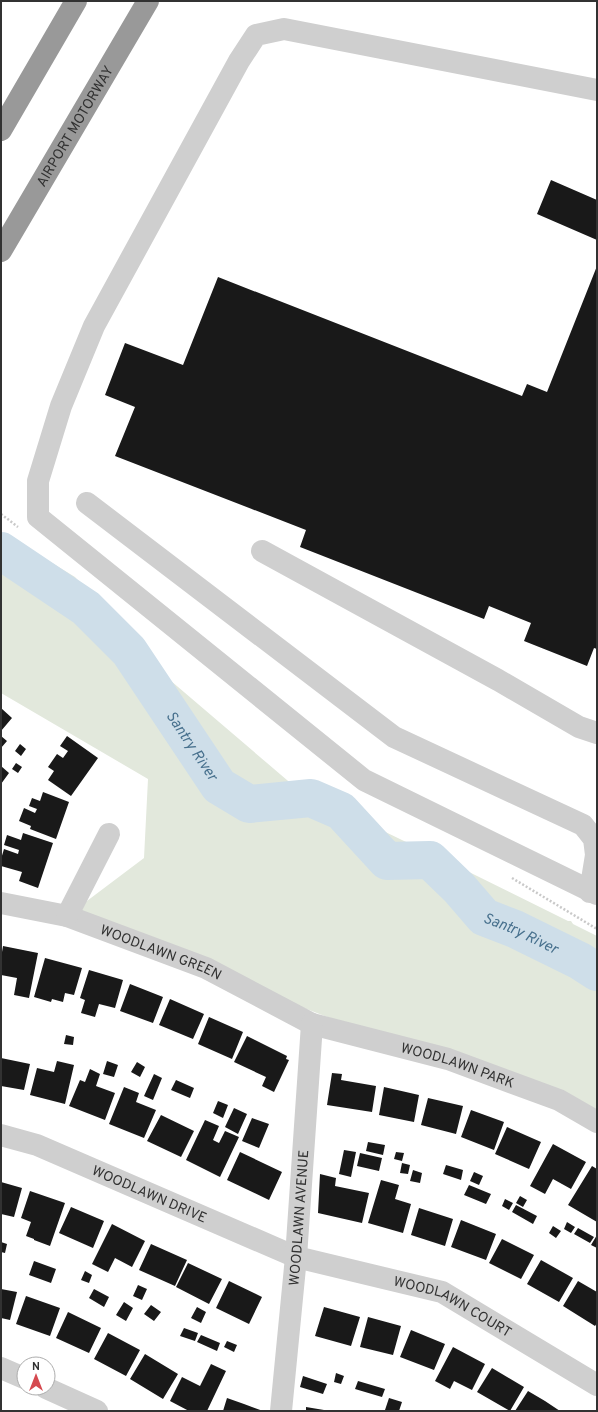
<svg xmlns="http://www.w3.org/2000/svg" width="598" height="1412" font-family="Overpass,sans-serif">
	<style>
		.green { fill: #e2e8dc }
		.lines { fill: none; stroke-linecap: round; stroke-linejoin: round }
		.river { stroke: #cedee9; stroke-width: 38 }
		.building { fill: #191919 }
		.path { stroke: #c9c9c9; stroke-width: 2.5; stroke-dasharray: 2 2; stroke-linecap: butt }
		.minor { stroke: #cfcfcf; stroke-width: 22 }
		.highway { stroke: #999; stroke-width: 22 }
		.labels { text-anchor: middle; stroke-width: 4; stroke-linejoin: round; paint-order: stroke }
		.street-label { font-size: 14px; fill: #323232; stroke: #fff }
		.water-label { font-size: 15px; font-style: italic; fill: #47708d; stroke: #fff }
	</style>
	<rect width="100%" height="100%" fill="#fff"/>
	<path class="green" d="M21 544 75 577 164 675 308 798 339 813 340 810 466 871 469 872 568 921H571L573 924 597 936V1111L322 1015 67 916 144 858 148 779 1 693V545Z"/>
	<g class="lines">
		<path class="river" id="s1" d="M1 551 86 608 129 651 219 786 249 804 311 798 341 811 387 861 430 860 459 888 484 917 515 929 580 961 597 972"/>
	</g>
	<path class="building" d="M551 180 597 200V240L537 214Z
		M597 266V649L594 648 587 666 524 641 531 623 489 606 484 619 300 547 306 530 115 456 135 407 105 395 125 343 183 365 218 277 522 396 527 384 547 392Z
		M1 708 12 718 1 731Z
		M1 736 7 741 1 748Z
		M67 736 98 758 71 796 48 780 54 771 48 767 57 754 63 758 68 751 60 746Z
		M20 744 26 749 21 756 15 751Z
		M16 763 22 767 18 773 12 769Z
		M1 766 9 773 1 784Z
		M43 792 69 802 56 839 30 829 31 826 19 821 24 808 35 813 37 809 29 806 32 798 40 801Z
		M23 833 53 843 38 888 19 881 22 872 1 866V859L4 849 18 854 19 850 4 845 7 835 21 840Z
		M3 946 38 953 29 998 14 995 17 978 1 975V958Z
		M45 958 82 968 74 995 65 993 63 1002 52 999 51 1002 34 997Z
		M89 970 123 980 115 1008 99 1004 95 1017 81 1013 85 1000 80 998Z
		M130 984 163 997 153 1023 120 1011Z
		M170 999 204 1014 193 1039 159 1025Z
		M209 1017 243 1032 232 1059 198 1044Z
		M66 1035 74 1037 73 1045 64 1044Z
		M247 1036 287 1056 286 1059 289 1060 274 1092 262 1086 266 1077 234 1062Z
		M1 1058 30 1064 24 1090 1 1086Z
		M57 1061 74 1065 65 1104 30 1095 37 1068 54 1072Z
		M107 1061 118 1065 114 1077 103 1074Z
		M137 1062 145 1067 140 1077 131 1072Z
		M90 1069 100 1074 96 1086 115 1093 105 1120 69 1106 80 1080 85 1082Z
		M332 1073 342 1074 341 1080 376 1086 372 1112 327 1105Z
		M154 1074 162 1078 153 1100 144 1096Z
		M176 1080 194 1088 190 1098 171 1090Z
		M124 1087 139 1093 136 1102 156 1110 144 1138 109 1124Z
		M384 1087 419 1095 414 1122 379 1115Z
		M428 1098 463 1106 456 1134 421 1125Z
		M218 1101 228 1105 223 1118 213 1113Z
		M234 1108 247 1114 238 1134 225 1127Z
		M471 1110 504 1122 494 1150 461 1137Z
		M161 1115 194 1131 181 1157 147 1141Z
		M252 1118 269 1124 259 1148 242 1141Z
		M205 1120 219 1126 213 1140 219 1143 225 1131 239 1137 220 1177 186 1160Z
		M507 1127 541 1142 529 1169 495 1154Z
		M368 1142 385 1145 383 1155 366 1151Z
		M553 1144 586 1162 571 1189 553 1179 545 1194 530 1186Z
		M344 1150 356 1152 351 1177 339 1174Z
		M240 1152 282 1172 269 1200 227 1180Z
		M396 1152 404 1153 402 1161 394 1159Z
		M360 1153 382 1158 379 1171 357 1166Z
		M402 1163 410 1165 408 1174 400 1173Z
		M446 1165 463 1170 461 1180 443 1174Z
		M592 1166 597 1169V1222L568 1205Z
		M413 1170 422 1173 420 1183 410 1181Z
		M474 1172 483 1176 479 1185 470 1181Z
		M320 1174 336 1178 335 1186 369 1193 362 1223 318 1213Z
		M381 1180 399 1185 395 1199 411 1204 403 1233 368 1223Z
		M1 1182 22 1188 14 1217 1 1214Z
		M469 1185 491 1194 486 1204 464 1195Z
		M30 1191 65 1203 50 1246 34 1240V1239L26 1236 31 1222 21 1218Z
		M520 1196 527 1200 523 1207 516 1203Z
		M505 1199 513 1203 509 1210 502 1206Z
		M516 1205 537 1216 533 1224 512 1212Z
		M71 1207 104 1221 93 1248 59 1233Z
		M419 1208 453 1219 445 1246 411 1235Z
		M461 1220 496 1234 486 1260 451 1247Z
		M567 1222 575 1227 571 1233 564 1229Z
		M112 1224 145 1241 132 1267 115 1258 108 1272 92 1264Z
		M553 1226 561 1231 556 1238 549 1233Z
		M578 1228 594 1237 590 1243 574 1234Z
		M597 1235V1248L591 1245Z
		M502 1239 534 1255 521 1279 489 1263Z
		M1 1242 7 1244 5 1253 1 1252Z
		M151 1244 187 1260 175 1286 139 1270Z
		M541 1260 573 1278 559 1302 527 1284Z
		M34 1261 56 1269 51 1283 29 1275Z
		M188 1263 222 1279 209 1304 176 1287Z
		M85 1271 92 1275 89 1283 81 1280Z
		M229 1281 262 1297 249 1324 216 1308Z
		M578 1281 597 1292V1323L595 1326 563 1306Z
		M138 1285 147 1289 142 1300 133 1296Z
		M1 1289 17 1292 10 1320 1 1318Z
		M94 1289 109 1297 104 1307 89 1298Z
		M26 1296 60 1308 50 1336 16 1324Z
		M124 1302 133 1308 126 1321 116 1315Z
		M151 1305 161 1312 154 1321 144 1314Z
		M197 1307 206 1312 201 1323 191 1318Z
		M324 1307 360 1317 351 1346 315 1336Z
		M68 1312 101 1328 89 1353 56 1338Z
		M368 1317 401 1326 393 1355 360 1347Z
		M184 1328 198 1333 195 1341 180 1336Z
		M411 1330 445 1344 434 1370 400 1357Z
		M108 1333 140 1350 126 1376 94 1359Z
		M201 1335 220 1343 217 1351 197 1342Z
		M227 1341 237 1345 234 1352 224 1347Z
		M453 1347 485 1364 472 1390 454 1381 450 1389 435 1381Z
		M145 1354 178 1374 163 1399 130 1379Z
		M211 1364 226 1371 207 1411H189L170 1401 182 1377 200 1386Z
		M492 1368 524 1387 510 1411 477 1392Z
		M336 1373 344 1376 341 1384 334 1382Z
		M303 1376 327 1384 323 1394 300 1387Z
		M358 1381 385 1389 382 1397 355 1389Z
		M528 1391 545 1401 560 1411H515Z
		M227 1398 244 1404 263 1411H223Z
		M389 1398 402 1402 399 1411 385 1410Z
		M306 1407 324 1410V1411H306Z"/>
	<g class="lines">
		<path class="path" d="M1 514 18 527
			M512 878 597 929"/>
		<g class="minor">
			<path d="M597 90 284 29 256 35 239 61 94 326 61 406 38 481V517L364 780 597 894"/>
			<path d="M87 503 394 737 583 825 594 839 596 855 590 892"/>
			<path d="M262 551 498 680 579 727 597 733"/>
			<path id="s2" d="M1 903 67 916 206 968 312 1024 448 1059 559 1100 597 1122"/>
			<path d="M67 916 109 834"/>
			<path id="s3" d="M1 1135 37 1145 296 1257 442 1292 597 1385"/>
			<path d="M1 1368 24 1378"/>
			<path d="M46 1388 97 1411"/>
			<path id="s4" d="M281 1411 296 1257 312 1024"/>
		</g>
		<g class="highway">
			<path d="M1 130 76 1"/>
			<path id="s5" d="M1 251 148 1"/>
		</g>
	</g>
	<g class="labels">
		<g class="street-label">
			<text dy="5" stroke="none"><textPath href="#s5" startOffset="145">AIRPORT MOTORWAY</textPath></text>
			<text dy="5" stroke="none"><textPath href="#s2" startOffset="168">WOODLAWN GREEN</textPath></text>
			<text dy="5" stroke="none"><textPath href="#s2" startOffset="487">WOODLAWN PARK</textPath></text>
			<text dy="5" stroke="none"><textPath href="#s3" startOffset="160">WOODLAWN DRIVE</textPath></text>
			<text dy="5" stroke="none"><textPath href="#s4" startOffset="194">WOODLAWN AVENUE</textPath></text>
			<text dy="5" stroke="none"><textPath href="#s3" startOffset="485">WOODLAWN COURT</textPath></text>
		</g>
		<g class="water-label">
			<text dy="5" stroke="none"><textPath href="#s1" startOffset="277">Santry River</textPath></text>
			<text dy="5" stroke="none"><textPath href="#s1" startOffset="685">Santry River</textPath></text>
		</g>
	</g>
	<rect width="598" height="1412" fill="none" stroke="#323232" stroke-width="4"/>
	<g transform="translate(36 1376)"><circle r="19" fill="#ffffff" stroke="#adadad"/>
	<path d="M0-3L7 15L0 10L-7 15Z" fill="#d5494f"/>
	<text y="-6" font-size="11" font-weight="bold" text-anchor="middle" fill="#323232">N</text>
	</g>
</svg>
